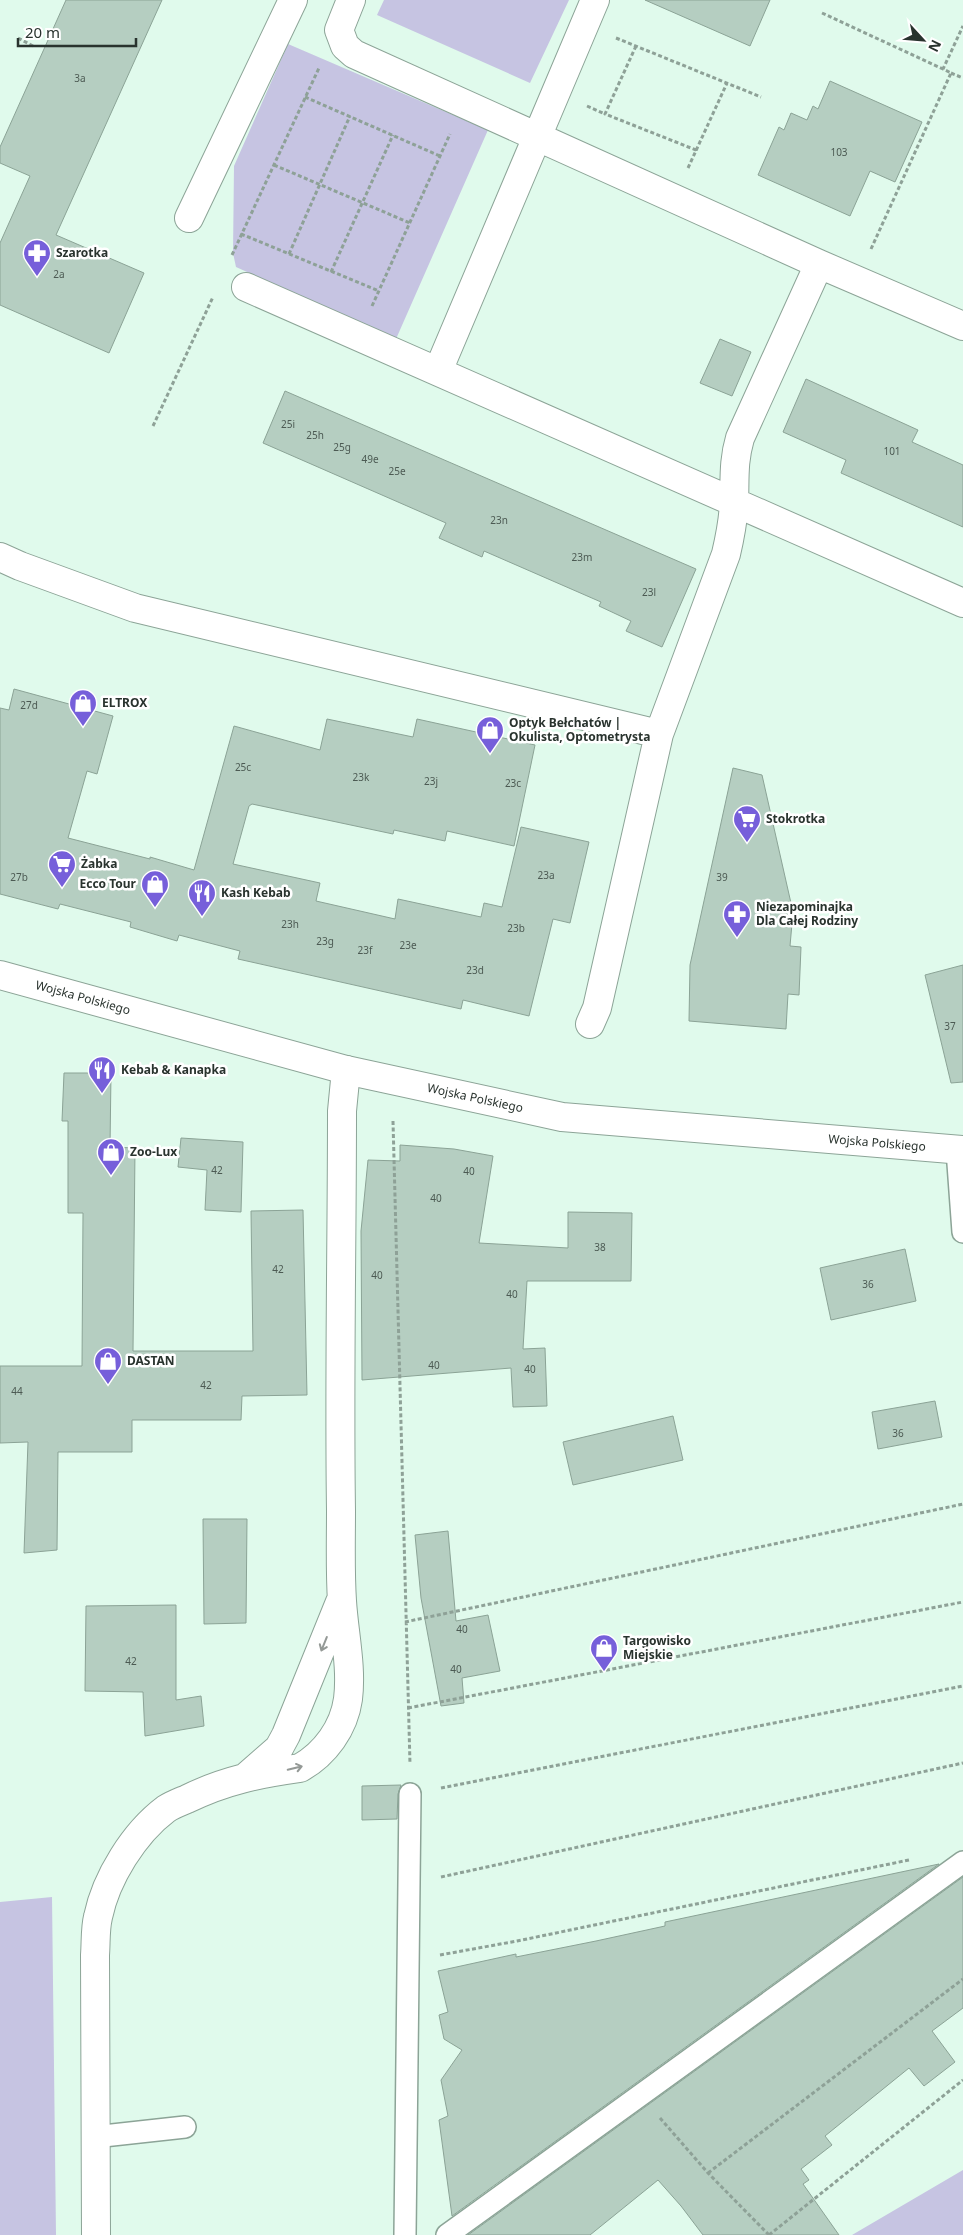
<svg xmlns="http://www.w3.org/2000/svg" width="963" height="2235" font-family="'Noto Sans',sans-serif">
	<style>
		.green { fill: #c6c4e2 }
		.building { fill: #b5cec1; stroke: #8ba396 }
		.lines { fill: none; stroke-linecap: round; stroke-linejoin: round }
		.service-casing { stroke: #8ca497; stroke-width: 24 }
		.minor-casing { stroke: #8ca497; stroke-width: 30 }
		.tertiary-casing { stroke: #8ca497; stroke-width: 30 }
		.path { stroke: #8ea197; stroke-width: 3; stroke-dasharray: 4 2.5; stroke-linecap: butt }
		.service { stroke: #fff; stroke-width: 21 }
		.minor { stroke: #fff; stroke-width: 28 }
		.tertiary { stroke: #fff; stroke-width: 28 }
		.oneway { stroke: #949996 }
		.labels { text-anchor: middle; stroke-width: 5; stroke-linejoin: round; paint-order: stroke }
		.number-label { font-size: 10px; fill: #4c5a53 }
		.poi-label { font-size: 12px; font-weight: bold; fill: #29332e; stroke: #fff; text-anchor: start }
		.street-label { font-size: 12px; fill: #29332e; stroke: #fff }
	</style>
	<rect width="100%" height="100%" fill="#e0faec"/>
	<path class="green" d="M384 0H569L530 83 377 15Z
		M288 44 488 130 396 339 236 267 233 253 234 166Z
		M52 1897 56 2235H0V1902Z
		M963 2170V2235H852Z"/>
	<path class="building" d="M66 0H162L56 235 144 273 109 353 0 305V243L30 176 0 163V147Z
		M645 0H770L750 46Z
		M830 81 922 122 895 182 870 171 850 216 758 175 779 127 784 130 791 113 807 120 813 106 818 109Z
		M720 339 751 352 732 396 700 383Z
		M806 379 918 430 912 442 963 465V527L841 473 846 460 783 432Z
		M285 391 696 569 662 647 626 631 631 621 599 606 601 602 484 551 482 557 439 538 446 523 263 443Z
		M14 689 113 716 97 774 87 771 68 838 150 859V857L194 870 234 726 320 750 327 719 413 737 417 719 535 745 514 846 447 831 445 841 394 830 393 834 252 804 249 806 233 864 320 883 316 901 395 919 398 899 481 917 484 903 502 907 521 827 589 842 570 923 553 919 529 1016 463 1000 461 1009 238 959 240 951 179 935 177 941 130 927 131 922 60 904 58 909 0 894V708L9 710Z
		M733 768 762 775 793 912 790 946 801 947 799 995 788 994 786 1029 689 1021 690 965Z
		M963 965V1082L951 1083 925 975Z
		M64 1073H111L110 1147 135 1148 133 1351H253L251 1211 303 1210 307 1395 242 1396 241 1420H132V1452H58L57 1550 24 1553 28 1442 0 1443V1366H82L83 1213H68V1121H62Z
		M181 1138 243 1142 241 1212 205 1210 207 1170 178 1167Z
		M400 1145 454 1149 493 1156 479 1243 568 1248V1212L632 1213 631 1281H527L523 1349 545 1348 547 1406 513 1407 511 1368 362 1380 361 1231 368 1160 400 1161Z
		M905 1249 916 1301 831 1320 820 1268Z
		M935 1401 942 1437 878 1449 872 1412Z
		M673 1416 683 1460 573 1485 563 1442Z
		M203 1519H247L246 1623 204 1624Z
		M448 1531 456 1621 488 1615 500 1671 462 1678 464 1703 441 1706 421 1598 415 1535Z
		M176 1605V1700L201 1696 204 1726 145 1736 143 1692 85 1691 86 1606Z
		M401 1785 398 1794 397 1819 362 1820V1786Z
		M939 1864 452 2216 439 2120 448 2116 441 2080 462 2050 444 2039 439 2015 448 2012 438 1971 516 1954V1957L596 1941 665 1926V1922Z
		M963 1877V2008L932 2031 955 2062 924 2086 909 2068 825 2136 832 2145 801 2169 809 2180 803 2184 839 2235H703L681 2206 658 2180 590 2235H468Z"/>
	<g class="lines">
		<g class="service-casing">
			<path id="service" d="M957 1150 963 1232
				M94 2137 185 2127
				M405 2235 410 1794
				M447 2235 963 1862"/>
		</g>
		<g class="minor-casing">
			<path id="minor" d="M351 0 339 30 345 46 354 54 819 264 963 326
				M189 218 293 0
				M246 287 963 603
				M438 371 595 0
				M0 557 20 566 135 608 659 734 726 554C730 537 733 521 734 504 735 479 733 462 740 438L819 264
				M590 1024 597 1008 659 734
				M247 1776 279 1748 286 1735 340 1602
				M96 2235 95 1955C96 1943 95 1929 98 1917 106 1878 134 1833 166 1809 172 1805 180 1802 187 1799 226 1780 258 1774 300 1768 325 1754 344 1728 348 1699 352 1667 344 1633 342 1601 340 1571 341 1540 341 1511 339 1377 342 1244 342 1111L346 1070"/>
		</g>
		<g class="tertiary-casing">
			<g id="tertiary">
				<path id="s1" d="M0 975 346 1070 562 1117 963 1150"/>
			</g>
		</g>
		<path class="path" d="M822 13 943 69
			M18 38 33 46
			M616 38 761 97
			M636 46 605 114 696 150
			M951 73 963 78
			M305 97 440 156
			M587 106 605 114
			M274 165 410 223
			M688 168 727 83
			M241 234 379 291
			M871 249 951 73 943 69 963 26
			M289 254 350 116
			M232 255 319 68
			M331 272 393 135
			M372 306 450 134
			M153 426 213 297
			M393 1121 410 1764
			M405 1622 963 1504
			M408 1708 963 1602
			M441 1788 963 1686
			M441 1877 963 1763
			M440 1955 517 1941 909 1860
			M660 2118 708 2173 769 2235
			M708 2173 963 1979
			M769 2235 963 2080"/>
		<use href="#service" class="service"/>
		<use href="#minor" class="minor"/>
		<use href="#tertiary" class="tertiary"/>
	</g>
	<defs><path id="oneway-shaft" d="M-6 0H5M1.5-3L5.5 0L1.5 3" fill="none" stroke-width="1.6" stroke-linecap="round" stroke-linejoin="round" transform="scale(1.25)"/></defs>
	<g class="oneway">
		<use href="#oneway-shaft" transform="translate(324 1644) rotate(112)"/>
		<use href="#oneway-shaft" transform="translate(295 1768) rotate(-13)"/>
	</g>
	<defs>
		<g id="pharmacy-pin" transform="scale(1.4375)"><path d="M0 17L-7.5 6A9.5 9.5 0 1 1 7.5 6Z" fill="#765fda" stroke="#fff"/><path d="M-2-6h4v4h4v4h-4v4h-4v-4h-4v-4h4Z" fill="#fff"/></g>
		<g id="shop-pin" transform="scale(1.4375)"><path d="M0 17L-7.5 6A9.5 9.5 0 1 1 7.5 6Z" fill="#765fda" stroke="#fff"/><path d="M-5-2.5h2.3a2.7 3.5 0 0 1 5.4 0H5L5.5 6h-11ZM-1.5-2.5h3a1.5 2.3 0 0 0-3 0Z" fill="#fff"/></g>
		<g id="supermarket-pin" transform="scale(1.4375)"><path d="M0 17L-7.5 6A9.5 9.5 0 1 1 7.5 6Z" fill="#765fda" stroke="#fff"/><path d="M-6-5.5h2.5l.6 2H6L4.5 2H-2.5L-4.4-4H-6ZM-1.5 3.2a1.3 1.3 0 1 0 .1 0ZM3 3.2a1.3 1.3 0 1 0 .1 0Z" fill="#fff"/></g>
		<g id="restaurant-pin" transform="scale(1.4375)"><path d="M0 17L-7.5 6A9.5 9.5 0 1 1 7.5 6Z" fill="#765fda" stroke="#fff"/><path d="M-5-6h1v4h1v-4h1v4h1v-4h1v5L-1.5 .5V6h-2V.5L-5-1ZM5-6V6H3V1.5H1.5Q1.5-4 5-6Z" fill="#fff"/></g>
	</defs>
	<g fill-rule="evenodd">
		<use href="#pharmacy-pin" x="37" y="253"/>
		<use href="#shop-pin" x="83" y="703"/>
		<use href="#shop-pin" x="490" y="730"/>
		<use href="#supermarket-pin" x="747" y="819"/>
		<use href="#supermarket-pin" x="62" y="864"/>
		<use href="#shop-pin" x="155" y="884"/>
		<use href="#restaurant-pin" x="202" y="893"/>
		<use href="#pharmacy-pin" x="737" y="914"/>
		<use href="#restaurant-pin" x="102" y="1070"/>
		<use href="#shop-pin" x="111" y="1152"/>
		<use href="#shop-pin" x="108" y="1361"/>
		<use href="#shop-pin" x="604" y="1648"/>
	</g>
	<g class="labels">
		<g class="number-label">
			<text x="80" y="82">3a</text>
			<text x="839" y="156">103</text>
			<text x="59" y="278">2a</text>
			<text x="288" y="428">25i</text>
			<text x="315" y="439">25h</text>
			<text x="342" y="451">25g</text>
			<text x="892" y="455">101</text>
			<text x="370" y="463">49e</text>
			<text x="397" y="475">25e</text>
			<text x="499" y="524">23n</text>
			<text x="582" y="561">23m</text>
			<text x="649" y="596">23l</text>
			<text x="29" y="709">27d</text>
			<text x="243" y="771">25c</text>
			<text x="361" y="781">23k</text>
			<text x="431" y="785">23j</text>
			<text x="513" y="787">23c</text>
			<text x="546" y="879">23a</text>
			<text x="19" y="881">27b</text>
			<text x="722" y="881">39</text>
			<text x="290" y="928">23h</text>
			<text x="516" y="932">23b</text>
			<text x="325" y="945">23g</text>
			<text x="408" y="949">23e</text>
			<text x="365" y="954">23f</text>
			<text x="475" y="974">23d</text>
			<text x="950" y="1030">37</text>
			<text x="217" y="1174">42</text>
			<text x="469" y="1175">40</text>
			<text x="436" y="1202">40</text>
			<text x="600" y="1251">38</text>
			<text x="278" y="1273">42</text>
			<text x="377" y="1279">40</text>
			<text x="868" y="1288">36</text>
			<text x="512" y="1298">40</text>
			<text x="434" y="1369">40</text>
			<text x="530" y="1373">40</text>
			<text x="206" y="1389">42</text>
			<text x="17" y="1395">44</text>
			<text x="898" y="1437">36</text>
			<text x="462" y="1633">40</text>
			<text x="131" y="1665">42</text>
			<text x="456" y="1673">40</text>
		</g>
		<g class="poi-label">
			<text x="56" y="257">Szarotka</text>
			<text x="102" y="707">ELTROX</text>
			<text x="509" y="727">Optyk Bełchatów |<tspan x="509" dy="14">Okulista, Optometrysta</tspan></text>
			<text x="766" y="823">Stokrotka</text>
			<text x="81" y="868">Żabka</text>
			<text x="136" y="888" text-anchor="end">Ecco Tour</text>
			<text x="221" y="897">Kash Kebab</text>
			<text x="756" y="911">Niezapominajka<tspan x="756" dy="14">Dla Całej Rodziny</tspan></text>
			<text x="121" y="1074">Kebab &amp; Kanapka</text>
			<text x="130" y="1156">Zoo-Lux</text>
			<text x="127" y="1365">DASTAN</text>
			<text x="623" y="1645">Targowisko<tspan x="623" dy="14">Miejskie</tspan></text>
		</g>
		<g class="street-label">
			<text dy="4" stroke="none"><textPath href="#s1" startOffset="86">Wojska Polskiego</textPath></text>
			<text dy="4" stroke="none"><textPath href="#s1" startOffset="491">Wojska Polskiego</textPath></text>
			<text dy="4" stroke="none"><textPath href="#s1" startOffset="896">Wojska Polskiego</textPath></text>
		</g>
	</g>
	<g transform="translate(923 40) rotate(116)" stroke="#ffffff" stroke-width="4" paint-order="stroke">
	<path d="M0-4L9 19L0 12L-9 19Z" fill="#29332e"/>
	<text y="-8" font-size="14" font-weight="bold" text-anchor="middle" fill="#29332e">N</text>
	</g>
	<path d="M18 38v8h118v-8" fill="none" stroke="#29332e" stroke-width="2.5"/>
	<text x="25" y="38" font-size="15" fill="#29332e" stroke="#ffffff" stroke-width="4" paint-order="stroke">20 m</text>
</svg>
